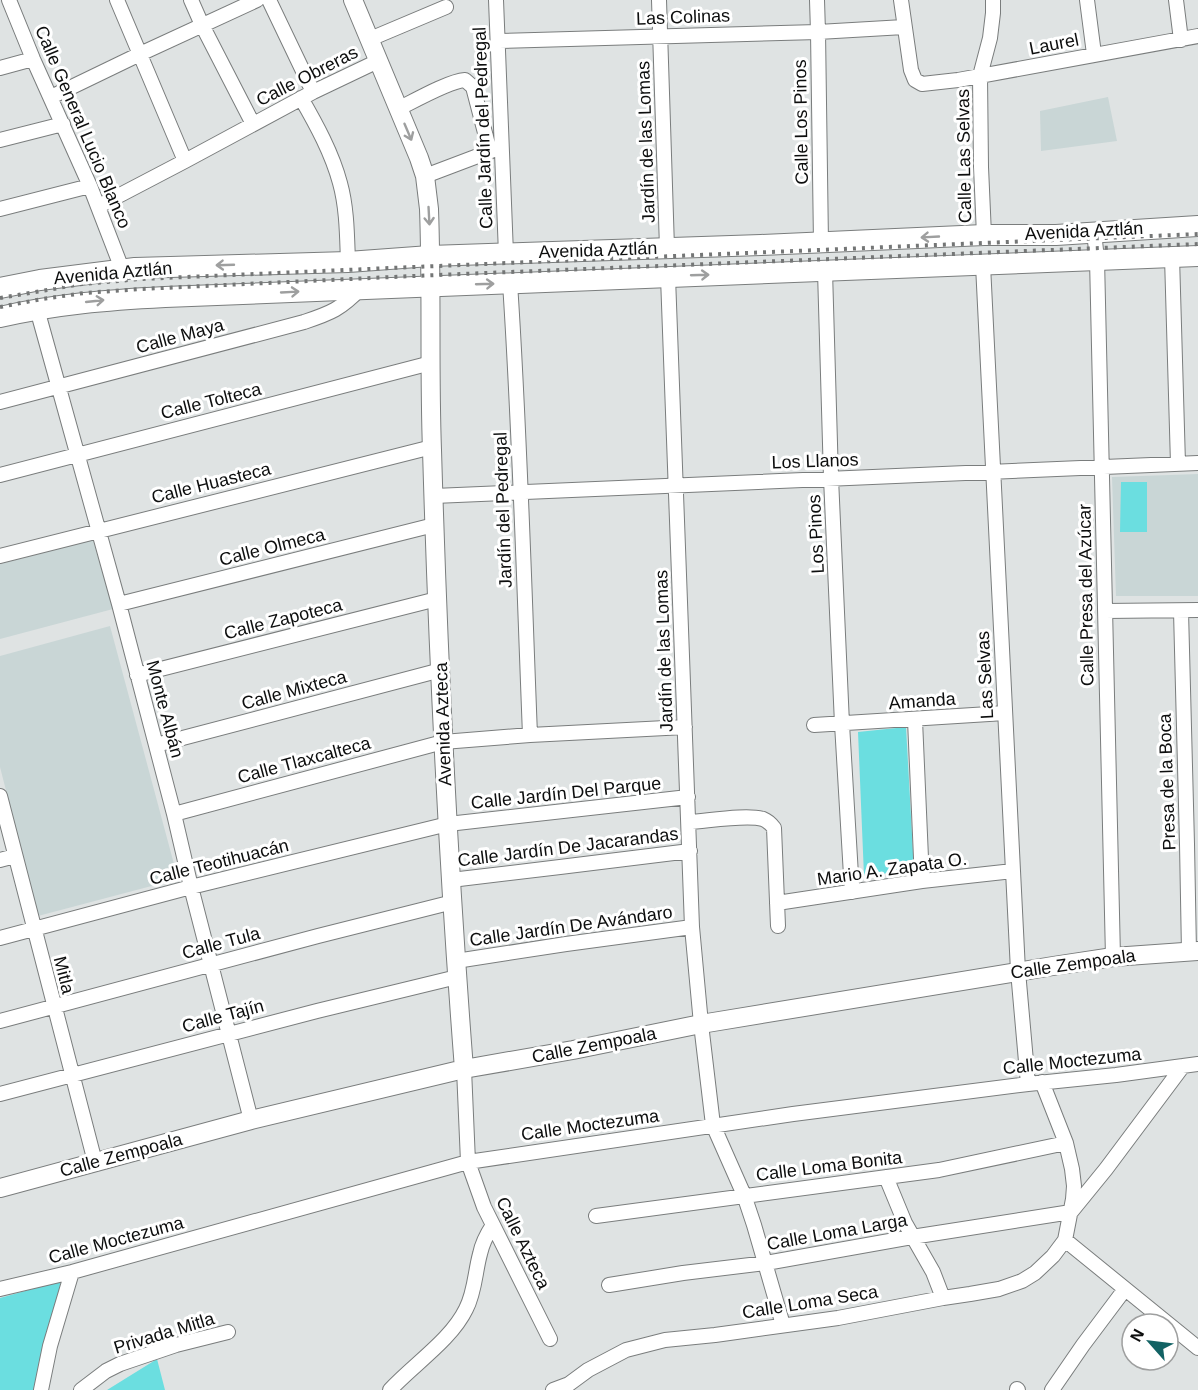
<svg xmlns="http://www.w3.org/2000/svg" width="1198" height="1390" font-family="Arial,sans-serif">
	<style>
		.built { fill: #c9d6d6 }
		.green { fill: #6bdee0 }
		.lines { fill: none; stroke-linecap: round; stroke-linejoin: round }
		.minor-casing { stroke: #7a7d7d; stroke-width: 16 }
		.tertiary-casing { stroke: #7a7d7d; stroke-width: 20 }
		.secondary-casing { stroke: #7a7d7d; stroke-width: 22 }
		.minor { stroke: #fff; stroke-width: 14 }
		.tertiary { stroke: #fff; stroke-width: 18 }
		.secondary { stroke: #fff; stroke-width: 20 }
		.rail { stroke: #747676; stroke-width: 4; stroke-dasharray: 3 6; stroke-linecap: butt }
		.oneway { stroke: #9e9f9f }
		.labels { text-anchor: middle; stroke-width: 6; stroke-linejoin: round; paint-order: stroke }
		.street-label { font-size: 18px; fill: #0d0e0e; stroke: #fff }
	</style>
	<rect width="100%" height="100%" fill="#dfe3e3"/>
	<path class="built" d="M1108 97 1117 141 1041 151 1040 111Z
		M1198 474V596H1116L1112 477Z
		M93 540 113 609 0 639V564Z
		M110 626 178 879 38 916 0 767V656Z"/>
	<path class="green" d="M1121 482H1147V532H1120Z
		M906 727 914 870 864 876 858 732Z
		M61 1281 36 1390H0V1298Z
		M157 1359 165 1390H107Z"/>
	<g class="lines">
		<g class="minor-casing">
			<path id="minor" d="M9 0 33 59 90 186 122 269
				M117 0 185 161
				M191 0 202 25 253 124
				M269 0 313 92
				M496 0 506 254
				M659 0 667 248
				M817 0 818 32 821 243
				M901 0 911 70 915 80 922 84 958 80 1198 36
				M1087 0 1094 54
				M1176 0 1181 40
				M370 39 446 7
				M499 41 818 32 904 27
				M0 68 33 59
				M51 97 140 54 257 0
				M301 98C316 124 332 153 340 183 347 208 347 236 348 262
				M398 109C414 101 449 81 465 80L473 87 490 152
				M0 140 63 124
				M425 176 499 148
				M99 206 185 161 313 92 378 61
				M0 209 90 186
				M1094 232 1097 259 1113 957
				M984 235 981 167 980 76 990 38 993 13V0
				M1172 257 1178 464
				M983 265 1013 871 1018 971 1028 1084
				M825 271 831 478 842 724 852 892
				M668 277 692 927 701 1024 713 1125 744 1195 754 1225 783 1325
				M510 283C520 433 524 584 530 735
				M37 309 119 604 174 814 191 887 251 1120
				M0 402 304 322C331 313 341 309 361 288
				M0 475 431 363
				M434 496 1198 463
				M0 556 432 447
				M119 604 434 525
				M1105 611 1198 610
				M1181 611 1187 844 1189 952
				M137 675 437 599
				M915 720 922 881
				M814 725 1005 713
				M156 745 441 670
				M0 796 95 1162
				M174 814 443 742 530 735 685 727
				M689 822C707 821 747 814 763 819 768 821 771 824 774 828L778 926
				M0 860 15 856
				M451 880 560 867 690 851
				M777 903 922 881 1013 871
				M0 938 191 887 448 824 688 797
				M456 961 566 944 692 927
				M0 1021 318 936 453 902
				M464 1069 468 1162 484 1207 550 1339
				M0 1094 317 1011 457 977
				M886 1177 905 1223 933 1272 943 1298
				M596 1216 939 1170 1066 1143
				M1065 1240 1198 1348
				M609 1285 683 1273 766 1263 912 1237 1071 1212 1106 1169 1183 1066
				M0 1289 72 1272 468 1162 793 1114 1028 1084 1116 1075 1198 1064
				M1017 1389 1018 1390
				M41 1390 50 1346 72 1272
				M81 1390 106 1371 120 1364 176 1345 228 1332
				M390 1390C414 1364 451 1340 466 1309 475 1292 475 1272 480 1254 482 1244 487 1234 493 1225
				M553 1390 569 1384 588 1370 626 1350 665 1340 715 1335 838 1318 943 1298 970 1294 999 1289 1022 1281 1035 1273 1053 1256 1065 1240 1073 1199 1074 1186 1072 1169 1066 1143 1042 1082
				M1052 1390 1083 1345 1125 1289"/>
		</g>
		<g class="tertiary-casing">
			<path id="tertiary" d="M353 0 419 158 425 176 429 209C432 289 429 370 432 450 438 656 448 863 464 1069
				M0 1188 251 1120 464 1069 573 1050 701 1024 1053 966 1113 957 1198 951"/>
		</g>
		<g class="secondary-casing">
			<path id="secondary" d="M0 288 40 280 135 268 348 262 430 256 761 245 984 235H1056L1198 226
				M0 317C57 304 107 300 165 297L1198 256"/>
		</g>
		<use href="#minor" class="minor"/>
		<use href="#tertiary" class="tertiary"/>
		<use href="#secondary" class="secondary"/>
		<path class="rail" d="M0 298 82 284 141 279 413 267 1198 234
			M0 307 42 299 84 293 141 289 413 276 1198 244"/>
	</g>
	<defs><path id="oneway-shaft" d="M-6 0H5M1.5-3L5.5 0L1.5 3" fill="none" stroke-width="1.6" stroke-linecap="round" stroke-linejoin="round" transform="scale(1.5)"/></defs>
	<g class="oneway">
		<use href="#oneway-shaft" transform="translate(408 132) rotate(67)"/>
		<use href="#oneway-shaft" transform="translate(429 216) rotate(87)"/>
		<use href="#oneway-shaft" transform="translate(930 237) rotate(177)"/>
		<use href="#oneway-shaft" transform="translate(225 265) rotate(178)"/>
		<use href="#oneway-shaft" transform="translate(700 275) rotate(-2)"/>
		<use href="#oneway-shaft" transform="translate(485 284) rotate(-2)"/>
		<use href="#oneway-shaft" transform="translate(290 292) rotate(-3)"/>
		<use href="#oneway-shaft" transform="translate(95 301) rotate(-6)"/>
	</g>
	<g class="labels">
		<g class="street-label">
			<text transform="translate(683 17) rotate(-2)" y="6">Las Colinas</text>
			<text transform="translate(1054 44) rotate(-11)" y="6">Laurel</text>
			<text transform="translate(307 76) rotate(-27)" y="6">Calle Obreras</text>
			<text transform="translate(801 122) rotate(-91)" y="6">Calle Los Pinos</text>
			<text transform="translate(83 127) rotate(67)" y="6">Calle General Lucio Blanco</text>
			<text transform="translate(483 128) rotate(-92)" y="6">Calle Jardín del Pedregal</text>
			<text transform="translate(646 142) rotate(-92)" y="6">Jardín de las Lomas</text>
			<text transform="translate(964 156) rotate(-91)" y="6">Calle Las Selvas</text>
			<text transform="translate(1084 231) rotate(-3)" y="6">Avenida Aztlán</text>
			<text transform="translate(598 250) rotate(-2)" y="6">Avenida Aztlán</text>
			<text transform="translate(113 273) rotate(-5)" y="6">Avenida Aztlán</text>
			<text transform="translate(180 336) rotate(-15)" y="6">Calle Maya</text>
			<text transform="translate(211 401) rotate(-14)" y="6">Calle Tolteca</text>
			<text transform="translate(815 461) rotate(-2)" y="6">Los Llanos</text>
			<text transform="translate(211 483) rotate(-14)" y="6">Calle Huasteca</text>
			<text transform="translate(503 510) rotate(-92)" y="6">Jardín del Pedregal</text>
			<text transform="translate(816 534) rotate(-93)" y="6">Los Pinos</text>
			<text transform="translate(272 547) rotate(-14)" y="6">Calle Olmeca</text>
			<text transform="translate(1086 595) rotate(-91)" y="6">Calle Presa del Azúcar</text>
			<text transform="translate(283 619) rotate(-14)" y="6">Calle Zapoteca</text>
			<text transform="translate(664 651) rotate(-92)" y="6">Jardín de las Lomas</text>
			<text transform="translate(985 675) rotate(-93)" y="6">Las Selvas</text>
			<text transform="translate(294 690) rotate(-15)" y="6">Calle Mixteca</text>
			<text transform="translate(922 701) rotate(-4)" y="6">Amanda</text>
			<text transform="translate(165 709) rotate(75)" y="6">Monte Albán</text>
			<text transform="translate(443 724) rotate(-92)" y="6">Avenida Azteca</text>
			<text transform="translate(304 760) rotate(-15)" y="6">Calle Tlaxcalteca</text>
			<text transform="translate(1167 782) rotate(-92)" y="6">Presa de la Boca</text>
			<text transform="translate(566 793) rotate(-6)" y="6">Calle Jardín Del Parque</text>
			<text transform="translate(568 847) rotate(-7)" y="6">Calle Jardín De Jacarandas</text>
			<text transform="translate(219 862) rotate(-14)" y="6">Calle Teotihuacán</text>
			<text transform="translate(892 869) rotate(-8)" y="6">Mario A. Zapata O.</text>
			<text transform="translate(571 926) rotate(-8)" y="6">Calle Jardín De Avándaro</text>
			<text transform="translate(221 943) rotate(-15)" y="6">Calle Tula</text>
			<text transform="translate(1073 964) rotate(-8)" y="6">Calle Zempoala</text>
			<text transform="translate(64 975) rotate(76)" y="6">Mitla</text>
			<text transform="translate(223 1016) rotate(-15)" y="6">Calle Tajín</text>
			<text transform="translate(594 1045) rotate(-11)" y="6">Calle Zempoala</text>
			<text transform="translate(1072 1061) rotate(-6)" y="6">Calle Moctezuma</text>
			<text transform="translate(590 1125) rotate(-8)" y="6">Calle Moctezuma</text>
			<text transform="translate(121 1155) rotate(-15)" y="6">Calle Zempoala</text>
			<text transform="translate(829 1166) rotate(-7)" y="6">Calle Loma Bonita</text>
			<text transform="translate(837 1232) rotate(-10)" y="6">Calle Loma Larga</text>
			<text transform="translate(116 1240) rotate(-15)" y="6">Calle Moctezuma</text>
			<text transform="translate(523 1243) rotate(64)" y="6">Calle Azteca</text>
			<text transform="translate(810 1302) rotate(-9)" y="6">Calle Loma Seca</text>
			<text transform="translate(164 1333) rotate(-17)" y="6">Privada Mitla</text>
		</g>
	</g>
	<g transform="translate(1150 1342) rotate(298)"><circle r="28" fill="#ffffff" stroke="#9e9f9f" stroke-width="1.5"/>
	<path d="M0-4.5L10 22L0 15L-10 22Z" fill="#126264"/>
	<text y="-9" font-size="16" font-weight="bold" text-anchor="middle" fill="#0d0e0e">N</text>
	</g>
</svg>
